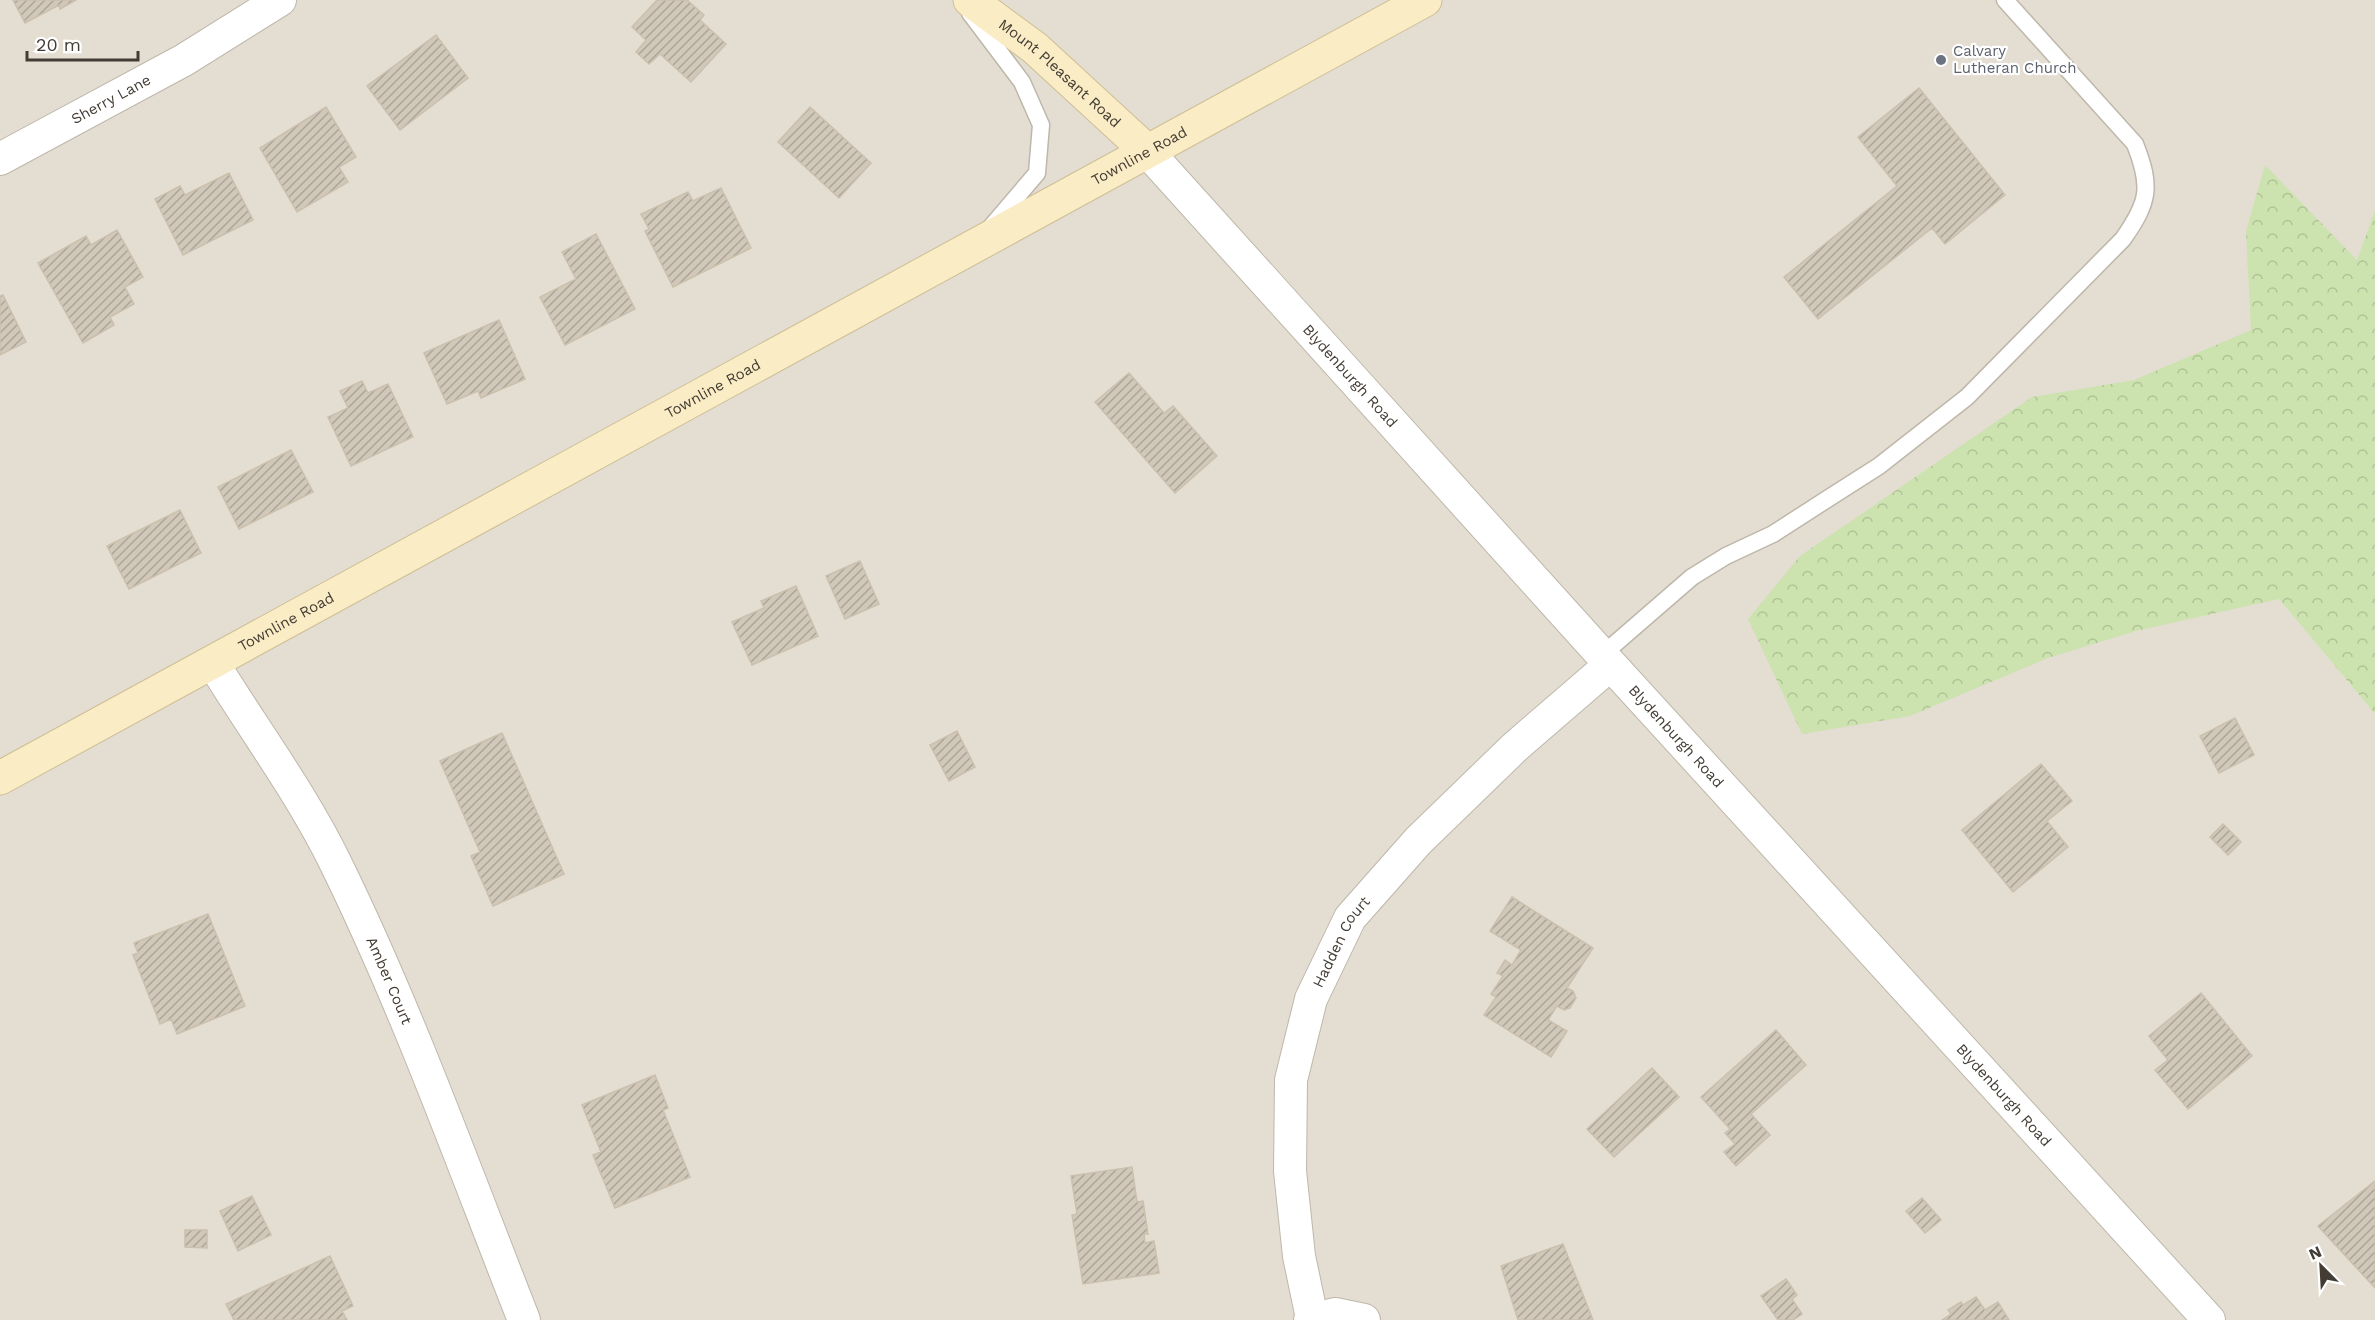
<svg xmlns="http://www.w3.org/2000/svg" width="2375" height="1320" font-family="'Work Sans',sans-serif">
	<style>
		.residential { fill: #e4ded2 }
		.forest { fill: url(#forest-crowns) }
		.building { fill: url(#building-hatch); stroke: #cbbfae; stroke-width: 1.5 }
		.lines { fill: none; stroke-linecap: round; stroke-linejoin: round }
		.lane-casing { stroke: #beb7aa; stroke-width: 19 }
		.street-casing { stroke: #beb7aa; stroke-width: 34 }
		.secondary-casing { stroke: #cdbe96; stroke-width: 35 }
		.lane { stroke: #fff; stroke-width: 16 }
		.street { stroke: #fff; stroke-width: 32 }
		.secondary { stroke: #faecc4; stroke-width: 33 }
		.worship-dot { fill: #6b7280; stroke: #fff; stroke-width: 2 }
		.labels { text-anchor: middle; stroke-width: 4.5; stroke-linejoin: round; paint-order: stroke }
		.worship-label { font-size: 15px; fill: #5b616d; stroke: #fff; text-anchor: start }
		.street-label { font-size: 15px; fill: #423c34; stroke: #fff }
	</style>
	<defs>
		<pattern id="forest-crowns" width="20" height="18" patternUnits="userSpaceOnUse" patternTransform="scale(1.5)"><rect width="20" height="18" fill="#cce2af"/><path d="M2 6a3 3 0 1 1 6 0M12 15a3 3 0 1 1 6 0" fill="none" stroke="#b0c397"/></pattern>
		<pattern id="building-hatch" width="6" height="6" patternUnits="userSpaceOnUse" patternTransform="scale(1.5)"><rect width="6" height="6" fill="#d1c8ba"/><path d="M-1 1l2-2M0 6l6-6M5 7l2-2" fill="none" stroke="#aba498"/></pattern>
	</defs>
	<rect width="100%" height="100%" fill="#f0ece4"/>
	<path class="residential" d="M0 0H2375V210L2358 260 2279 599 2375 714V1320H0Z"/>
	<path class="forest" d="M2265 165 2357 260 2375 210V714L2279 599 2136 631 2048 658 1910 716 1802 734 1748 619 1800 556 2032 397 2134 380 2251 330 2246 231Z"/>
	<path class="building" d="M13 0H76L60 9 59 5 25 23Z
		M657 0H687L704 15 700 20 726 44 691 82 660 54 649 64 636 52 646 40 632 27Z
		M436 35 468 78 400 130 367 86Z
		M1919 88 2005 195 1945 244 1932 228 1818 319 1784 277 1897 186 1858 137Z
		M326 107 356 157 339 167 348 182 297 212 260 148Z
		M810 107 871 163 839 198 778 142Z
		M229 173 253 220 183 255 155 199 180 186 185 195Z
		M721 188 751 248 673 287 645 231 649 229 641 214 688 192 693 201Z
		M117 230 143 277 125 287 134 304 110 317 114 325 83 343 38 263 86 236 91 245Z
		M596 234 635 309 565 345 540 297 576 279 562 252Z
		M3 295 26 342 0 355V296Z
		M499 320 525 379 481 398 478 391 447 404 424 353Z
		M1129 373 1164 413 1173 406 1217 456 1175 493 1095 402Z
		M362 381 368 393 388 384 413 437 351 466 328 417 348 408 340 391Z
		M291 450 313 492 239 529 218 487Z
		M180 510 201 553 129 589 107 546Z
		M860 561 879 604 845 619 826 576Z
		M796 586 818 636 752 665 732 622 764 608 761 601Z
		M2235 718 2254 755 2219 773 2200 736Z
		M957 731 975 767 949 781 930 745Z
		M502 733 564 874 493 906 471 856 480 852 440 761Z
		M2041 764 2072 801 2047 821 2068 847 2013 892 1962 830Z
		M2223 824 2241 842 2228 855 2210 837Z
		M1512 897 1593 948 1567 988 1573 991 1576 998 1570 1008 1564 1010 1557 1006 1548 1020 1567 1031 1551 1057 1484 1015 1496 997 1491 994 1503 976 1497 973 1505 960 1512 965 1521 950 1490 931Z
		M208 914 245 1006 177 1034 171 1019 160 1024 133 955 138 953 134 943Z
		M2201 993 2252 1056 2188 1109 2155 1070 2168 1060 2149 1036Z
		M1776 1030 1806 1065 1751 1114 1770 1135 1736 1166 1724 1152 1735 1144 1725 1133 1730 1129 1701 1097Z
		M1652 1068 1679 1097 1614 1157 1587 1129Z
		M655 1075 668 1108 663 1110 690 1177 615 1208 593 1155 601 1152 582 1105Z
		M1132 1167 1137 1202 1143 1201 1148 1234H1144L1145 1243 1154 1241 1159 1273 1083 1284 1072 1215 1077 1214 1071 1176Z
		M2375 1181V1288L2318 1226Z
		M252 1196 271 1235 238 1251 220 1211Z
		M1922 1198 1941 1220 1925 1233 1906 1211Z
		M185 1230H207V1248L185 1247Z
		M1563 1244 1593 1320H1518L1501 1266Z
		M330 1256 353 1306 342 1311 347 1320H234L226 1304Z
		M1786 1279 1797 1295 1792 1299 1802 1314 1793 1320H1778L1761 1296Z
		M1976 1297 1985 1310 1998 1302 2009 1320H1942L1951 1314 1948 1310 1961 1302 1963 1305Z"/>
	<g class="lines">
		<g class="lane-casing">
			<path id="lane" d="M970 13 1022 82 1041 125 1037 173 991 227
				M1602 655 1692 577 1726 556 1773 534 1832 496 1879 466 1967 397 2123 239C2149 202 2152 187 2135 144L2005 0"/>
		</g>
		<g class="street-casing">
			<g id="street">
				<path id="s1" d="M1147 151 1602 655 2209 1320"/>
				<path id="s2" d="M0 159 184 60 280 0"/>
				<path id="s3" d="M213 663C254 730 302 794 336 864 408 1011 464 1168 524 1320"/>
				<path id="s4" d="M1312 1318 1299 1256 1290 1171 1291 1080 1311 999 1350 918 1418 841 1515 747 1610 665"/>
				<path d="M1310 1320 1335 1314 1364 1320"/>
			</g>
		</g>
		<g class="secondary-casing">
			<g id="secondary">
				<path id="s5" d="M970 0 1035 48 1147 151"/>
				<path id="s6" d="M0 778 1425 0"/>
			</g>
		</g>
		<use href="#lane" class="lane"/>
		<use href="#street" class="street"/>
		<use href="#secondary" class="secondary"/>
	</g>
	<circle class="worship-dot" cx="1941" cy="60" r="6"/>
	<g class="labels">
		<g class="worship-label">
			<text x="1953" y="56">Calvary<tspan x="1953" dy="17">Lutheran Church</tspan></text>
		</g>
		<g class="street-label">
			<text dy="5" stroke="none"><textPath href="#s5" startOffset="116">Mount Pleasant Road</textPath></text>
			<text dy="5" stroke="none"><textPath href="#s2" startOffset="126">Sherry Lane</textPath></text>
			<text dy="5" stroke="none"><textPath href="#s6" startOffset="1298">Townline Road</textPath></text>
			<text dy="5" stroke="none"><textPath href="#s1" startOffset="303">Blydenburgh Road</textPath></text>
			<text dy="5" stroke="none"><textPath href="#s6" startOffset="812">Townline Road</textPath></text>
			<text dy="5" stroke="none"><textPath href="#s6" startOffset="326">Townline Road</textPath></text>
			<text dy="5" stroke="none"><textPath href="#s1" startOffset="789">Blydenburgh Road</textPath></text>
			<text dy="5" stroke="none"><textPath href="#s4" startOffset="388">Hadden Court</textPath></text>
			<text dy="5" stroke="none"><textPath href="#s3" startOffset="364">Amber Court</textPath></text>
			<text dy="5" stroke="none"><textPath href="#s1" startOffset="1275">Blydenburgh Road</textPath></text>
		</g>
	</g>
	<g transform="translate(2321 1266) rotate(336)" stroke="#ffffff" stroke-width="4.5" paint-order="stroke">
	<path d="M0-4.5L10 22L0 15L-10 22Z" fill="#423c34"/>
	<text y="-9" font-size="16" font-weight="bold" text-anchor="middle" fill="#423c34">N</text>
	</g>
	<path d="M27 51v9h111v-9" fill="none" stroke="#423c34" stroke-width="3"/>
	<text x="36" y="51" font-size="18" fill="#423c34" stroke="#ffffff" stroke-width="4.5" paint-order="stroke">20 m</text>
</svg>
